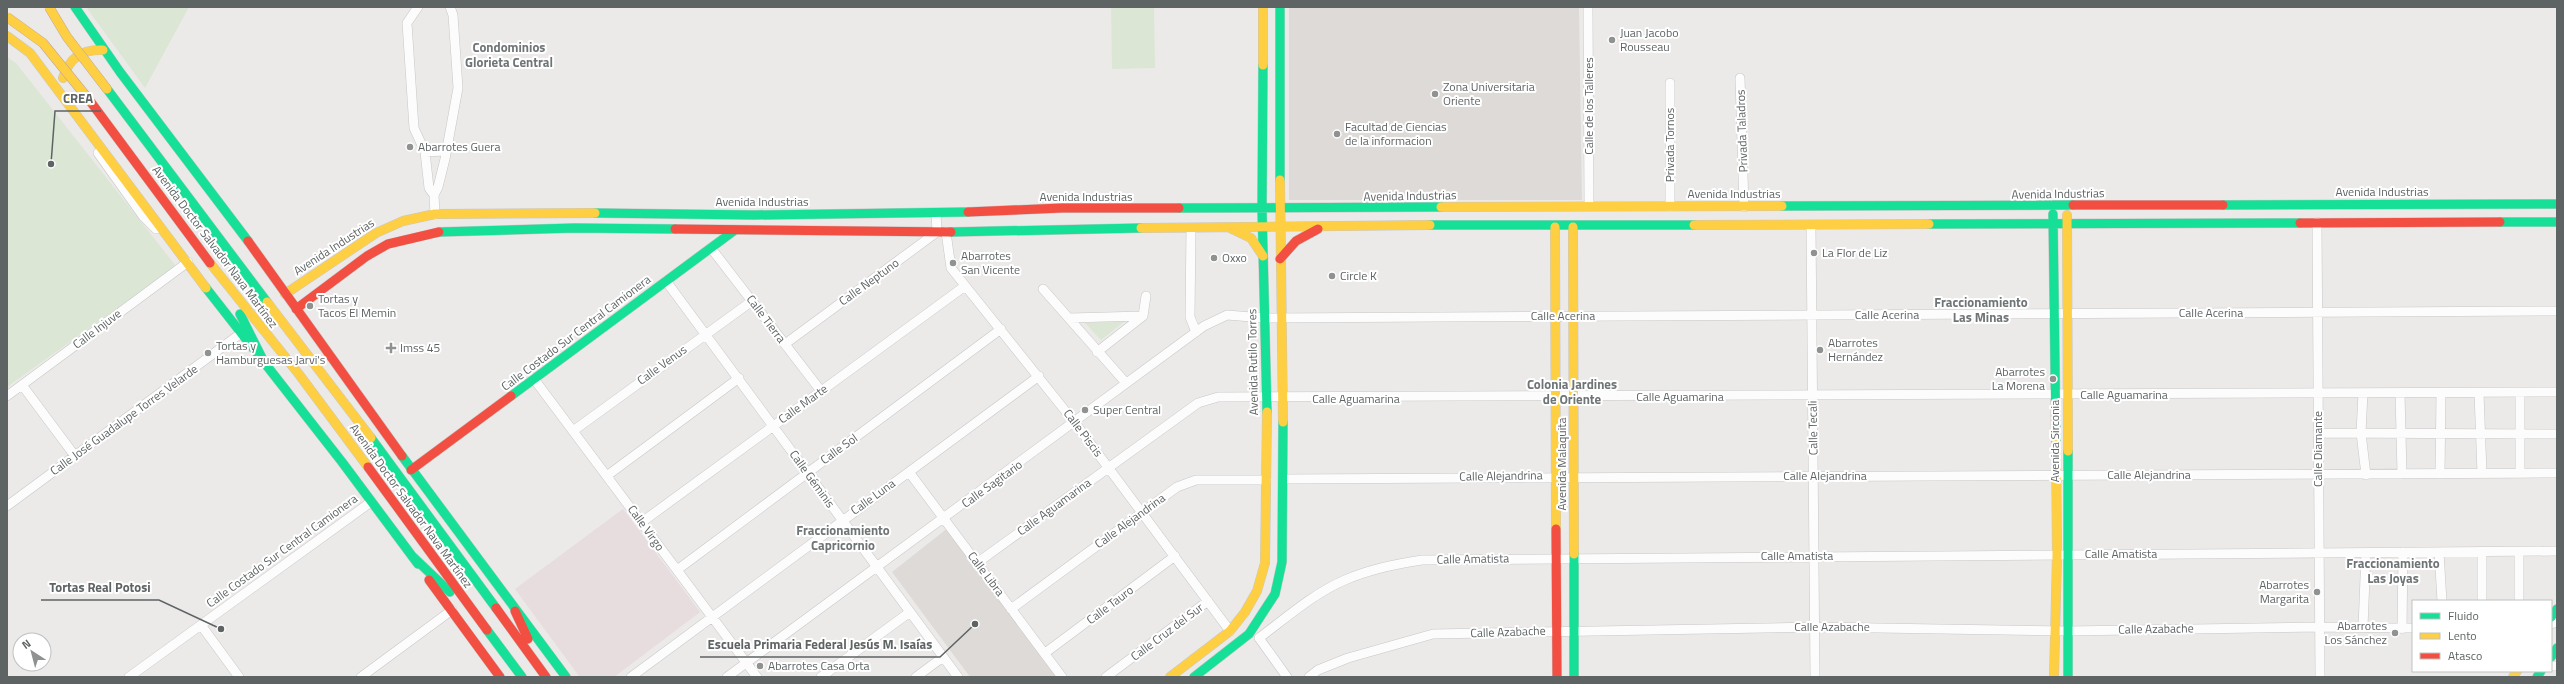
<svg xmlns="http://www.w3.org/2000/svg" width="2564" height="684" font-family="'Titillium Web',sans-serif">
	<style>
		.education { fill: #dedad8 }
		.medical { fill: #e7dcde }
		.green { fill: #dce6d5 }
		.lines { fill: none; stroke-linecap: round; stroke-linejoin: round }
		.street-casing { stroke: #c8c7c6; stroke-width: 10 }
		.fast-casing { stroke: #c8c8c8; stroke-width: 10 }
		.slow-casing { stroke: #c8c8c8; stroke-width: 10 }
		.jam-casing { stroke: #c8c8c8; stroke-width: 10 }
		.street { stroke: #fcfcfc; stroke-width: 9 }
		.fast { stroke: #16e098; stroke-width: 9 }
		.slow { stroke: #ffcf43; stroke-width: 9 }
		.jam { stroke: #f24e42; stroke-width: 9 }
		.slow-bridge-casing { stroke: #bfa799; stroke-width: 10; stroke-linecap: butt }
		.slow-bridge { stroke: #ffcf43; stroke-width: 9 }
		.poi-dot { fill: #909292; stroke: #fff; stroke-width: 1.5 }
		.labels { text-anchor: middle; stroke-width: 4; stroke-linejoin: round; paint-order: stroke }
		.poi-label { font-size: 12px; fill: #5e6364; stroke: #fff; text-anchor: start }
		.street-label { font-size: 12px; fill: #5e6364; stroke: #fff }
		.neighbourhood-label { font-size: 13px; font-weight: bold; fill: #6f7576; stroke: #fff }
		.leader { fill: none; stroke: #5e6364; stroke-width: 1.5 }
		.callout-dot { fill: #5e6364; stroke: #fff; stroke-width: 1.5 }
		.callout-label { font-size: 13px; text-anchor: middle; font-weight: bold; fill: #5e6364; stroke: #fff; stroke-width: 4; stroke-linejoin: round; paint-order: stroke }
	</style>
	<rect width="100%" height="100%" fill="#eceae8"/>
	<path class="education" d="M1289 7H1579L1582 200H1289Z
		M949 527 1057 677H970L892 572Z"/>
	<path class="medical" d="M623 509 700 612 614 677 579 676 515 589Z"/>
	<path class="green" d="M86 7H189L145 88Z
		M1111 7H1154L1155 68 1112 69Z
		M7 57 16 63 176 266 7 387Z
		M1125 321 1101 340 1085 323Z"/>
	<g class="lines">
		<g class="street-casing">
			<path id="street" d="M418 7 407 23 414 128 425 152 429 188 434 195 438 187 445 159 458 88 453 15 450 7
				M1588 7 1589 206
				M1740 78 1744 207
				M425 152 445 151
				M98 153 143 216 156 229
				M434 195 435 214
				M1670 206V83
				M2317 222 2320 677
				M1811 226 1815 677
				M1191 228 1190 317 1196 332
				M946 232 951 268 1075 423 1230 631
				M711 248 821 391
				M666 281 958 677
				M1043 289 1126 383
				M1143 316 1146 296
				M1070 318 1143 316 1097 352
				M785 344 937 232 936 213
				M534 379 757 677
				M22 385 75 456
				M2363 393 2361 433 2366 475
				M2400 393 2402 474
				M2479 393 2482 473
				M2520 393V473
				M7 396 188 262
				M573 431 752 301
				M2318 433 2557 434
				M909 472 1062 677
				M2440 474 2441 393
				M608 475 739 378
				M1284 479C1709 474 2133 476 2557 473
				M7 506 240 334
				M642 522 965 286
				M2439 552 2442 601
				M2482 552V601
				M2519 552V601
				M977 563 1198 403 1218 397 2557 392
				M677 570 1001 329
				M1011 609 1177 487 1196 480H1266
				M2551 624 2557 622
				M201 625 239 677
				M2363 627 2366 553
				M2402 629 2403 552
				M1259 638C1286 618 1314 593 1345 580 1370 569 1395 564 1422 560L2557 551
				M1259 638 1287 677
				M1045 653 1175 556
				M2551 666H2557
				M129 677 371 502
				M361 677 452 610
				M631 677 1039 376
				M727 677 1204 326 1227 315 1264 318 2557 311
				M821 677 910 612
				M916 677 943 657
				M1106 677 1208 601
				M1309 677 1318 670 1348 658 1433 634 1815 627 2068 631 2320 627 2413 628"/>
		</g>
		<g class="fast-casing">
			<path id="fast" d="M75 7 120 72 248 241
				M1280 7V180
				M1263 65 1262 209 1267 412
				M107 89 267 302
				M2223 205 2557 204
				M1782 206 2073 205
				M1179 208 1441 207
				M595 213 755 215 968 212
				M2053 214 2056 442
				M2500 222H2557
				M1929 224 2300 223
				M1430 225H1694
				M439 232 574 228 675 229
				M951 232 1141 228
				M206 288 342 462 418 564
				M240 314 264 362
				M511 396 735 230
				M371 438 496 608
				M2068 451V677
				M402 456 566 677
				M1574 554V677
				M412 556 450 592
				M2551 617 2557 609
				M487 630 522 677
				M2551 657 2557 648
				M1194 677 1249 634 1275 594 1282 562 1283 422
				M2537 677 2541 671"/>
		</g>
		<g class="slow-casing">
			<path id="slow" d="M7 36 30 53 206 288
				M1263 65V7
				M63 78C69 58 82 49 103 50
				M1280 180 1283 422
				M1441 207 1782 206
				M2067 215 2068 451
				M1694 225 1929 224
				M1555 227 1556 529
				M1573 227 1574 554
				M1141 228 1430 225
				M1230 228 1251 238 1263 256
				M210 263 298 373 368 467
				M285 294 376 233 403 221 435 214 595 213
				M267 302 371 438
				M1170 677 1230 631 1245 612 1257 591 1265 563 1267 412
				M2054 677 2057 555 2056 442
				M2513 677 2517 671"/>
		</g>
		<g class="jam-casing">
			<path id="jam" d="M90 101 210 263
				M2073 205H2223
				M968 212 1062 208H1179
				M2300 223 2500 222
				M675 229 951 232
				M248 241 402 456
				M1280 259 1296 241 1318 229
				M296 309 367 256 388 244 439 232
				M368 467 487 630
				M411 470 511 396
				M1556 529 1557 677
				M429 580 500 677
				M496 608 546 677
				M515 611 528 639"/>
		</g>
		<use href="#street" class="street"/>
		<use href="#fast" class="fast"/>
		<use href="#slow" class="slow"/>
		<use href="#jam" class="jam"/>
		<g class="slow-bridge-casing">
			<path id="slow-bridge" d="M49 7 67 37 107 89
				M7 17 43 43 90 101"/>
		</g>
		<use href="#slow-bridge" class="slow-bridge"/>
	</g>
	<g class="poi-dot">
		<circle cx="1612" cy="40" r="4"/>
		<circle cx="1435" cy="94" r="4"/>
		<circle cx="1337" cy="134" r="4"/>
		<circle cx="410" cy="147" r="4"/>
		<circle cx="1814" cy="253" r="4"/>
		<circle cx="1214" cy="258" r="4"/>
		<circle cx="953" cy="263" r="4"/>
		<circle cx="1332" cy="276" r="4"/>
		<circle cx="310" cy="306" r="4"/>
		<path d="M389 342h4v4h4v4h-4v4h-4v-4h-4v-4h4z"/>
		<circle cx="1820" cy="350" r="4"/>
		<circle cx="208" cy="353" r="4"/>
		<circle cx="2053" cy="379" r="4"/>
		<circle cx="1085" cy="410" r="4"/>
		<circle cx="2317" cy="592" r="4"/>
		<circle cx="2395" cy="633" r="4"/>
		<circle cx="760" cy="666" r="4"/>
	</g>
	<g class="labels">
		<g class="poi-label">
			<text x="1620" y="37">Juan Jacobo<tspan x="1620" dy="14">Rousseau</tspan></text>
			<text x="1443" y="91">Zona Universitaria<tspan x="1443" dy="14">Oriente</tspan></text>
			<text x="1345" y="131">Facultad de Ciencias<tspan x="1345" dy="14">de la informacion</tspan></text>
			<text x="418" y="151">Abarrotes Guera</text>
			<text x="1822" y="257">La Flor de Liz</text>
			<text x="961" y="260">Abarrotes<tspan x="961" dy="14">San Vicente</tspan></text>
			<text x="1222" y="262">Oxxo</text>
			<text x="1340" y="280">Circle K</text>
			<text x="318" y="303">Tortas y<tspan x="318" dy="14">Tacos El Memin</tspan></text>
			<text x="1828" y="347">Abarrotes<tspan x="1828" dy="14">Hernández</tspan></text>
			<text x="216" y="350">Tortas y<tspan x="216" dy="14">Hamburguesas Jarvi's</tspan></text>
			<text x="400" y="352">Imss 45</text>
			<text x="2045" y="376" text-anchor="end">Abarrotes<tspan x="2045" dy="14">La Morena</tspan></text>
			<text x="1093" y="414">Super Central</text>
			<text x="2309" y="589" text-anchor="end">Abarrotes<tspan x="2309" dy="14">Margarita</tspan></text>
			<text x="2387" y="630" text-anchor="end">Abarrotes<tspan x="2387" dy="14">Los Sánchez</tspan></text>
			<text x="768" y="670">Abarrotes Casa Orta</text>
		</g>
		<g class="street-label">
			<text transform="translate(1589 106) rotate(-90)" y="4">Calle de los Talleres</text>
			<text transform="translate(1742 131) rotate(-92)" y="4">Privada Taladros</text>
			<text transform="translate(1670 145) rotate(-90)" y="4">Privada Tornos</text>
			<text x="2382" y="196">Avenida Industrias</text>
			<text x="1734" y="198">Avenida Industrias</text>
			<text transform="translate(2058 194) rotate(-1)" y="4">Avenida Industrias</text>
			<text transform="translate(1410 196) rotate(-1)" y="4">Avenida Industrias</text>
			<text x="1086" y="201">Avenida Industrias</text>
			<text x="762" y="206">Avenida Industrias</text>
			<text transform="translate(215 247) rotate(53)" y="4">Avenida Doctor Salvador Nava Martínez</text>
			<text transform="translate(334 247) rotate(-33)" y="4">Avenida Industrias</text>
			<text transform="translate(869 282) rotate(-36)" y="4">Calle Neptuno</text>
			<text x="2211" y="317">Calle Acerina</text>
			<text x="1887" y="319">Calle Acerina</text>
			<text x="1563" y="320">Calle Acerina</text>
			<text transform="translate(766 319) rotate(53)" y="4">Calle Tierra</text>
			<text transform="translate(97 329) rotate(-37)" y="4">Calle Injuve</text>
			<text transform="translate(576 333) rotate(-37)" y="4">Calle Costado Sur Central Camionera</text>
			<text transform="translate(1253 362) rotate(-91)" y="4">Avenida Rutilo Torres</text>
			<text transform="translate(662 365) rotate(-36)" y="4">Calle Venus</text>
			<text x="2124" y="399">Calle Aguamarina</text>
			<text x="1680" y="401">Calle Aguamarina</text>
			<text x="1356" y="403">Calle Aguamarina</text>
			<text transform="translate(803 404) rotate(-36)" y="4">Calle Marte</text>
			<text transform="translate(124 420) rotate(-36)" y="4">Calle José Guadalupe Torres Velarde</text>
			<text transform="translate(1813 428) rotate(-91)" y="4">Calle Tecali</text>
			<text transform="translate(1083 433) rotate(53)" y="4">Calle Piscis</text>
			<text transform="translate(2055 441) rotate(-90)" y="4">Avenida Sirconia</text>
			<text transform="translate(839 449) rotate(-36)" y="4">Calle Sol</text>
			<text transform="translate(2318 449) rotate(-90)" y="4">Calle Diamante</text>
			<text transform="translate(1562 464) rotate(-90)" y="4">Avenida Malaquita</text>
			<text x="2149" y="479">Calle Alejandrina</text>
			<text transform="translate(1501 476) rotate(-1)" y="4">Calle Alejandrina</text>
			<text x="1825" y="480">Calle Alejandrina</text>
			<text transform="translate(812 479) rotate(54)" y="4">Calle Géminis</text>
			<text transform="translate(992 484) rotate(-36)" y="4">Calle Sagitario</text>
			<text transform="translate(873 497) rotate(-36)" y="4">Calle Luna</text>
			<text transform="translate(411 506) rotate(54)" y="4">Avenida Doctor Salvador Nava Martínez</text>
			<text transform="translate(1054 507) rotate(-36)" y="4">Calle Aguamarina</text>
			<text transform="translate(1130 521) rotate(-36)" y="4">Calle Alejandrina</text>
			<text transform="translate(646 528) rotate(54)" y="4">Calle Virgo</text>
			<text transform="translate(282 551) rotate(-36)" y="4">Calle Costado Sur Central Camionera</text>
			<text x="2121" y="558">Calle Amatista</text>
			<text x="1797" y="560">Calle Amatista</text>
			<text transform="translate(1473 559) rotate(-1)" y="4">Calle Amatista</text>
			<text transform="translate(986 574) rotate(53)" y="4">Calle Libra</text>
			<text transform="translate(1110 605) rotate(-37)" y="4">Calle Tauro</text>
			<text x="1832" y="631">Calle Azabache</text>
			<text transform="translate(2156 629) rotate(-1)" y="4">Calle Azabache</text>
			<text transform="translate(1167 632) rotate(-37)" y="4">Calle Cruz del Sur</text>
			<text transform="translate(1508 632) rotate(-2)" y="4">Calle Azabache</text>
		</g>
		<g class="neighbourhood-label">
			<text x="509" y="52">Condominios<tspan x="509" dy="15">Glorieta Central</tspan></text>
			<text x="1981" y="307">Fraccionamiento<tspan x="1981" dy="15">Las Minas</tspan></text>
			<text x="1572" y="389">Colonia Jardines<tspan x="1572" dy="15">de Oriente</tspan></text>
			<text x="843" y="535">Fraccionamiento<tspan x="843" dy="15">Capricornio</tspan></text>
			<text x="2393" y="568">Fraccionamiento<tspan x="2393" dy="15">Las Joyas</tspan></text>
		</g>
	</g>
	<path class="leader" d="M51 164L55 111H101M221 629L159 600H41M975 624L940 657H700"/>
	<g class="callout-dot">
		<circle cx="51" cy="164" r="4"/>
		<circle cx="221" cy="629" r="4"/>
		<circle cx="975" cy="624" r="4"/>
	</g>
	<g class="callout-label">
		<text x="78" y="103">CREA</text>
		<text x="100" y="592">Tortas Real Potosi</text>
		<text x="820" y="649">Escuela Primaria Federal Jesús M. Isaías</text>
	</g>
	<rect width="2564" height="684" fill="none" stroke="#5e6364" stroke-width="16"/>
	<rect x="2412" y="600" width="140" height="72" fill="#ffffff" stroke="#bfc1c1"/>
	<rect x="2420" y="613" width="20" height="6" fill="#16e098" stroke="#bfc1c1"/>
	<text x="2448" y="620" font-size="12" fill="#5e6364">Fluido</text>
	<rect x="2420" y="633" width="20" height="6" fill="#ffcf43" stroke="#bfc1c1"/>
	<text x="2448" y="640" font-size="12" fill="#5e6364">Lento</text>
	<rect x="2420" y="653" width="20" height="6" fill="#f24e42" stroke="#bfc1c1"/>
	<text x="2448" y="660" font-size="12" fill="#5e6364">Atasco</text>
	<g transform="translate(32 652) rotate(324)"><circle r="19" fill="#ffffff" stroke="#bfc1c1"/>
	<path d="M0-3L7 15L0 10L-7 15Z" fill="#909292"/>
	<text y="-6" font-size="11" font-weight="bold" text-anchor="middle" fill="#5e6364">N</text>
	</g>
</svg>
